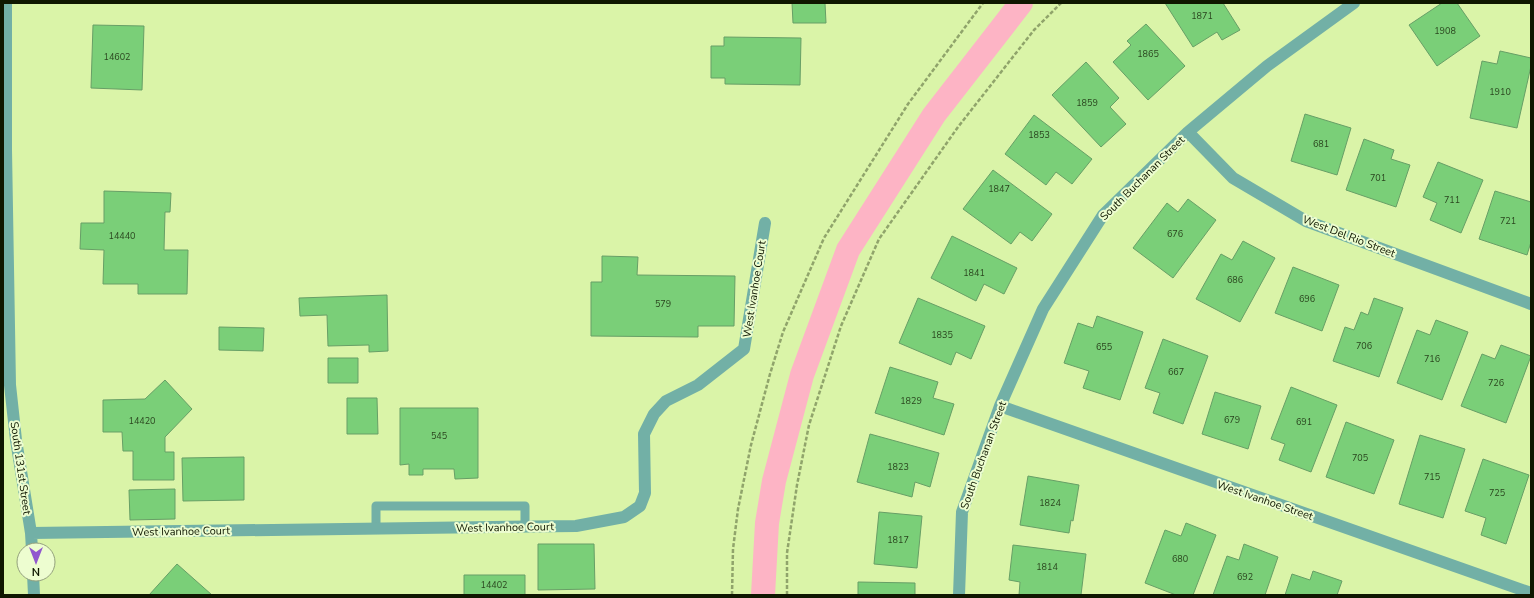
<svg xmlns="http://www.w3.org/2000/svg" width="1534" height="598" font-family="'Nunito Sans',sans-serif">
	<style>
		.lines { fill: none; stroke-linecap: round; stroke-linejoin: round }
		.canal { stroke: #fdb4c5; stroke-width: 24 }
		.building { fill: #7acf78; stroke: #679f66 }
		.path { stroke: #90a46b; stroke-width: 2.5; stroke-dasharray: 4 2; stroke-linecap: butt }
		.lane { stroke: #72b0a6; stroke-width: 9 }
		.street { stroke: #72b0a6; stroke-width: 12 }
		.labels { text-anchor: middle; stroke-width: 4; stroke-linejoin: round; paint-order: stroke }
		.number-label { font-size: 9px; fill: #2a451e }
		.street-label { font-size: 11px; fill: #0f1700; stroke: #edfdd0 }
	</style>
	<rect width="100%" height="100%" fill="#daf4a8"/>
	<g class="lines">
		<path class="canal" d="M763 595 767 523 774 481 802 375 848 250 934 115 1021 3"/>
	</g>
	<path class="building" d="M792 3H825L826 23H793Z
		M1165 3H1223L1240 30 1222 40 1217 32 1193 47Z
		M1442 3H1457L1480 36 1437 66 1409 25Z
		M1146 24 1185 66 1148 100 1113 62 1131 45 1127 41Z
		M93 25 144 26 142 90 91 88Z
		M724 37 801 38 800 85 725 84V78H711V46H724Z
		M1500 51 1531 58V66L1517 128 1470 118 1482 61 1497 64Z
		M1086 62 1119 98 1110 107 1126 124 1101 147 1052 95Z
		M1305 114 1351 128 1337 175 1291 161Z
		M1034 115 1092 159 1072 184 1056 172 1046 185 1005 154Z
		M1364 139 1394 150 1391 159 1410 165 1396 207 1346 190Z
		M1438 162 1483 180 1461 233 1430 220 1437 203 1423 197Z
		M993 170 1052 214 1032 241 1020 232 1011 244 963 209Z
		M104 191 171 193 170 212H165L164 250H188L187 294H138V284H103L104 250 80 249 81 223H104Z
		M1495 191 1531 202V242L1527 255 1479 239Z
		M1188 199 1216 220 1173 278 1133 248 1167 203 1178 212Z
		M952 236 1017 268 1004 294 984 284 976 301 931 278Z
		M1243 241 1275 258 1240 322 1196 299 1221 254 1232 260Z
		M602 256 638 257 637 275 735 276 734 326H698V337L591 336V282H602Z
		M1293 267 1339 285 1322 331 1275 313Z
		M387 295 388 351 369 352V345L328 346 327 315 300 316 299 298Z
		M918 298 985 326 971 359 956 352 951 365 899 343Z
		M1374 298 1403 308 1379 377 1333 361 1345 327 1354 330 1361 312 1368 315Z
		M1097 316 1143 332 1120 400 1083 388 1089 371 1064 363 1078 323 1093 328Z
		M1436 320 1468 332 1442 400 1397 383 1417 330 1430 335Z
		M219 327 264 328 263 351 219 350Z
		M1163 339 1208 356 1183 424 1153 413 1160 393 1145 388Z
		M1501 345 1531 356 1506 423 1461 406 1482 354 1495 359Z
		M328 358H358V383H328Z
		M890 367 938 382 933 398 954 404 944 435 875 413Z
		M165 380 192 409 165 437V452H174V480H133V451H123L122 432H103V400L145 399Z
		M1291 387 1337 405 1311 472 1279 460 1285 444 1271 439Z
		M1215 392 1261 406 1248 449 1202 434Z
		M347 398H377L378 434H347Z
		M400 408H478V478L455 479 454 469H423V475H409V464L400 465Z
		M1346 422 1394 440 1374 494 1326 477Z
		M870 434 939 453 930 487 915 482 912 497 857 482Z
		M1420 435 1465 449 1443 518 1399 504Z
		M244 457V500L183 501 182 458Z
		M1483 459 1529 475 1506 544 1481 535 1486 518 1465 511Z
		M1028 476 1079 485 1073 521 1071 520 1069 533 1020 525Z
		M175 489V519L130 520 129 490Z
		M879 512 922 516 917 568 874 564Z
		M1186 523 1216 535 1193 595H1176L1145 583 1165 530 1181 536Z
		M538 544H594L595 589 538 590Z
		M1244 544 1278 557 1265 595H1213L1227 556 1239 560Z
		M1013 545 1086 554 1081 595H1019L1020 582 1009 580Z
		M177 564 212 595H149Z
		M1313 571 1342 581 1337 595H1285L1292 574 1310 580Z
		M464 575H525V595H464Z
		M858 582 915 583V595H858Z"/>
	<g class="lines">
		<path class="path" d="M732 595 733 549 738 509 751 445 770 374 783 332 824 238 908 104 983 3
			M787 595V553L797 485 809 425 841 326 879 239 958 127 1034 30 1061 3"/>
		<path class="lane" d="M376 529V506H525V526"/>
		<path class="street" d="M6 3V150L10 385 16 440 31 533 32 550
			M1188 132 1233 178 1306 221 1531 304
			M1000 406 1531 593
			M31 533 576 526 624 517 640 506 645 493 644 434 654 414 666 401 698 385 744 349 765 223
			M33 574 34 595
			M959 595 962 512 1000 406 1043 309 1103 215 1188 132 1267 66 1354 3"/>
	</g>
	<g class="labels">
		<g class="number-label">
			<text x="1202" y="19">1871</text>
			<text x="1445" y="34">1908</text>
			<text x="1148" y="57">1865</text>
			<text x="117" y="60">14602</text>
			<text x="1500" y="95">1910</text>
			<text x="1087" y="106">1859</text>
			<text x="1039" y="138">1853</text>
			<text x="1321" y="147">681</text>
			<text x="1378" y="181">701</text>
			<text x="999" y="192">1847</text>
			<text x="1452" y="203">711</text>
			<text x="1508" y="224">721</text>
			<text x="1175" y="237">676</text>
			<text x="122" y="239">14440</text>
			<text x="974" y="276">1841</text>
			<text x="1235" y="283">686</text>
			<text x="1307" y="302">696</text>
			<text x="663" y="307">579</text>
			<text x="942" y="338">1835</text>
			<text x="1364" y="349">706</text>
			<text x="1104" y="350">655</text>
			<text x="1432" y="362">716</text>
			<text x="1176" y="375">667</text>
			<text x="1496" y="386">726</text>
			<text x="911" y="404">1829</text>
			<text x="1232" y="423">679</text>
			<text x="142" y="424">14420</text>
			<text x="1304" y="425">691</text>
			<text x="439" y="439">545</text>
			<text x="1360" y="461">705</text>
			<text x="898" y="470">1823</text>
			<text x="1432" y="480">715</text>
			<text x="1497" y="496">725</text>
			<text x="1050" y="506">1824</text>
			<text x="898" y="543">1817</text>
			<text x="1180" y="562">680</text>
			<text x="1047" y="570">1814</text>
			<text x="1245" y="580">692</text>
			<text x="494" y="588">14402</text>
		</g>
		<g class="street-label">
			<text transform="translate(1142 178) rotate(-45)" y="4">South Buchanan Street</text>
			<text transform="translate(1349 236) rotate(21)" y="4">West Del Rio Street</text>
			<text transform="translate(754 289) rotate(-81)" y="4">West Ivanhoe Court</text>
			<text transform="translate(983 455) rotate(-70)" y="4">South Buchanan Street</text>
			<text transform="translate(21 468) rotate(82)" y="4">South 131st Street</text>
			<text transform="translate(1265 500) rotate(19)" y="4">West Ivanhoe Street</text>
			<text transform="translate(505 527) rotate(-1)" y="4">West Ivanhoe Court</text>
			<text transform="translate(181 531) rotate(-1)" y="4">West Ivanhoe Court</text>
		</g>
	</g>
	<rect width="1534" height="598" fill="none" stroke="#0f1700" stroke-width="8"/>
	<g transform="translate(36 562) rotate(180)"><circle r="19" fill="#edfdd0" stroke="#94a17d"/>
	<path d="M0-3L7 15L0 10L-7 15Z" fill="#9157ce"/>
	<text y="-6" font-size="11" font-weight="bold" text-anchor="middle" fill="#0f1700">N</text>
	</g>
</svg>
